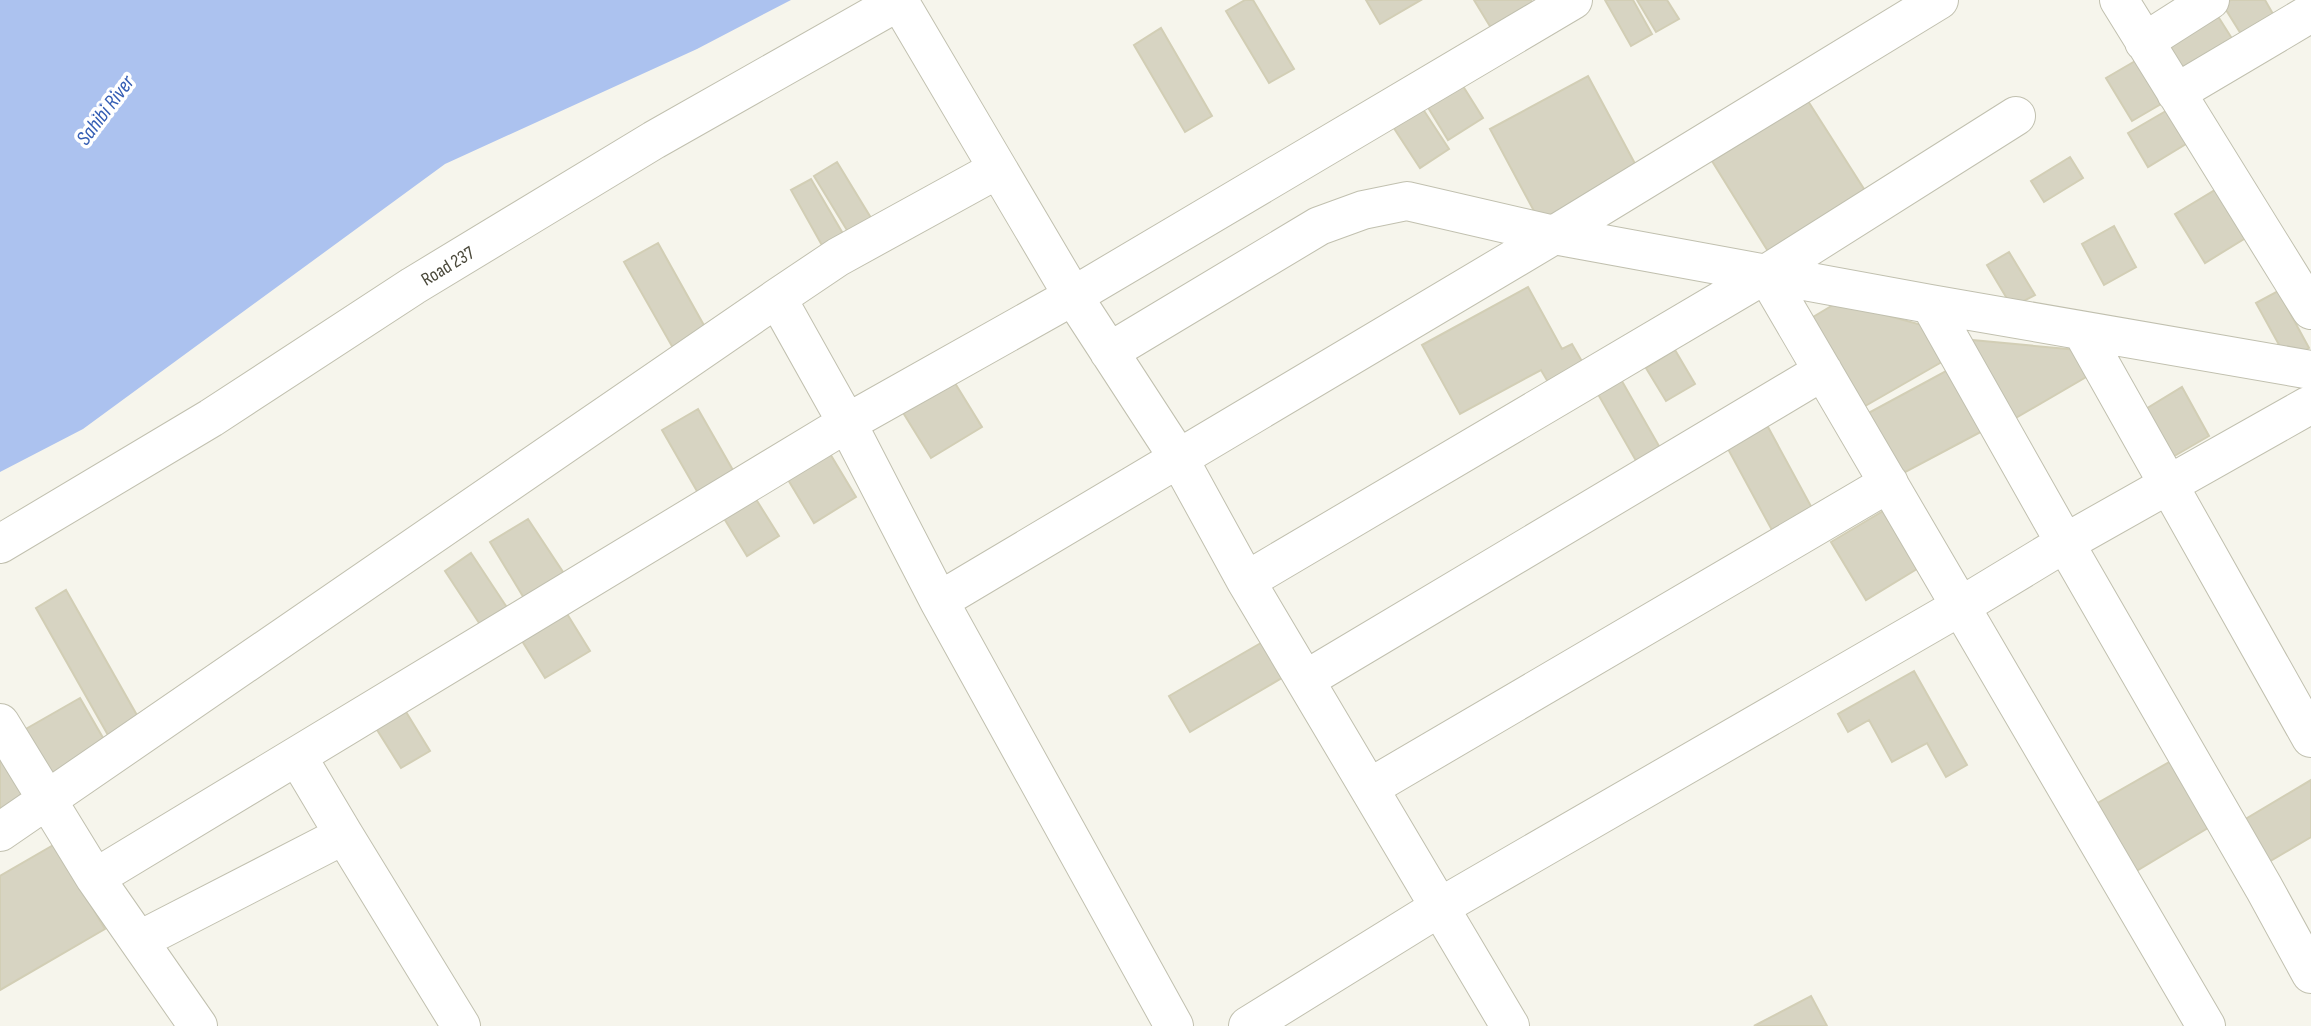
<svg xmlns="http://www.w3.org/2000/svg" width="2311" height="1026" font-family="'Sofia Sans Condensed',sans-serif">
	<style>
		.water { fill: #acc2ef }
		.building { fill: #d7d4c2; stroke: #d2ceb5; stroke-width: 2 }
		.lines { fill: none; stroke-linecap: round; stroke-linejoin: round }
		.minor-casing { stroke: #c1c0af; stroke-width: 40 }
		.tertiary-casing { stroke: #c1c0af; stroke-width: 40 }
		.minor { stroke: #fff; stroke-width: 38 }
		.tertiary { stroke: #fff; stroke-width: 38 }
		.labels { text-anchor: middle; stroke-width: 7; stroke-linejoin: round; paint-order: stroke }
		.street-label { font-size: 19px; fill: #4a483a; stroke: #fff }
		.water-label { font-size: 21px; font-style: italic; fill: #355eb4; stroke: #fff }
	</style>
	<rect width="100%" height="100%" fill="#f6f5ec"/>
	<path class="water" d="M0 0H791L697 49 445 164 83 429 0 472Z"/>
	<path class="building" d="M1245 0H1253L1294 69 1269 83 1226 11Z
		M1366 0H1421L1380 24Z
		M1474 0H1531L1536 9 1494 33Z
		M1605 0H1633L1652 34 1631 46Z
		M1637 0H1667L1679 19 1656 32Z
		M2231 0H2265L2277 21 2246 42 2223 5Z
		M2214 10 2238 48 2182 76 2161 43Z
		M1161 28 1212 116 1185 132 1134 45Z
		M2142 57 2168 100 2132 121 2106 78Z
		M1456 75 1483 118 1448 140 1421 96Z
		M1588 76 1639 171 1541 224 1490 129Z
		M1415 97 1449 149 1420 168 1386 116Z
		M1808 101 1871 200 1774 261 1712 161Z
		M2171 108 2191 141 2148 167 2128 133Z
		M2070 157 2083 178 2044 202 2031 181Z
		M837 162 879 231 856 245 814 176Z
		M811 179 849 244 828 256 791 190Z
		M2220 187 2249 236 2205 263 2175 214Z
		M2114 226 2136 267 2104 285 2082 244Z
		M658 243 706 329 673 348 624 262Z
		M2009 252 2035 295 2012 307 1987 265Z
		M1528 287 1562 349 1572 344 1587 370 1552 389 1541 370 1460 414 1422 345Z
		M2278 291 2309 348 2288 361 2256 303Z
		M1838 302 1940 330 1954 355 1860 409 1808 320Z
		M1951 338 2089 351 2100 369 2002 426Z
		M1675 350 1695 384 1666 401 1646 368Z
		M1957 365 1990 427 1896 477 1863 416Z
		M950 375 982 427 931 458 899 406Z
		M1619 376 1667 460 1643 473 1595 389Z
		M2182 387 2209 436 2171 458 2144 410Z
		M698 409 738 479 702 500 662 430Z
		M1762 416 1813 510 1773 532 1722 438Z
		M829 452 856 497 814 523 787 478Z
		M754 496 779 536 747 556 722 515Z
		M1883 511 1917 569 1866 600 1831 542Z
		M528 519 567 578 527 603 490 542Z
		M471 553 510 612 483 629 445 571Z
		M66 590 138 717 108 735 36 608Z
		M564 609 590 651 545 678 519 636Z
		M1266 640 1287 675 1190 732 1169 696Z
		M1914 671 1967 765 1946 777 1927 743 1892 762 1869 720 1848 732 1838 714Z
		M80 698 106 743 51 775 24 730Z
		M403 707 430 751 401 768 374 725Z
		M0 743 32 794 0 814Z
		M2171 761 2208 828 2133 873 2094 805Z
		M2311 780V837L2257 869 2232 827Z
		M55 844 105 929 0 990V876Z
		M1811 996 1827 1026H1754Z"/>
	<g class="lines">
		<g class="minor-casing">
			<path id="minor" d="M2119 0 2311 310
				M899 1 1073 296 1179 459 1246 581 1510 1026
				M2144 42 2210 0
				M2176 93 2311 13
				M1766 274 2206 1026
				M777 298 847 423 939 601 1174 1026
				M1930 304 2065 543 2264 888 2311 974
				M2082 331 2311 738
				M1109 352 1319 226 1363 210 1407 201 1554 235 1930 304 2311 370
				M1246 581 1766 274 2016 116
				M939 601 1554 235 1939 0
				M1305 680 1823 371
				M0 723 95 878 198 1026
				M297 756 344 835
				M1369 788 1889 483
				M0 832 777 298 838 257 998 169
				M95 878 847 423 1073 296 1573 0
				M140 940 344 835 461 1026
				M1248 1026 1440 907 1961 606 2065 543 2308 406"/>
		</g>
		<g class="tertiary-casing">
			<g id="tertiary">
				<path id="s1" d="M0 544 211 418 413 286 654 140 901 0"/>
			</g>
		</g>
		<use href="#minor" class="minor"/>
		<use href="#tertiary" class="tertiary"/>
	</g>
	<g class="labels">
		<g class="street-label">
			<text dy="7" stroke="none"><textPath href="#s1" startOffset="527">Road 237</textPath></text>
		</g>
		<g class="water-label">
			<text transform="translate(105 110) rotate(-53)" y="7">Sahibi River</text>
		</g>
	</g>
</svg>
